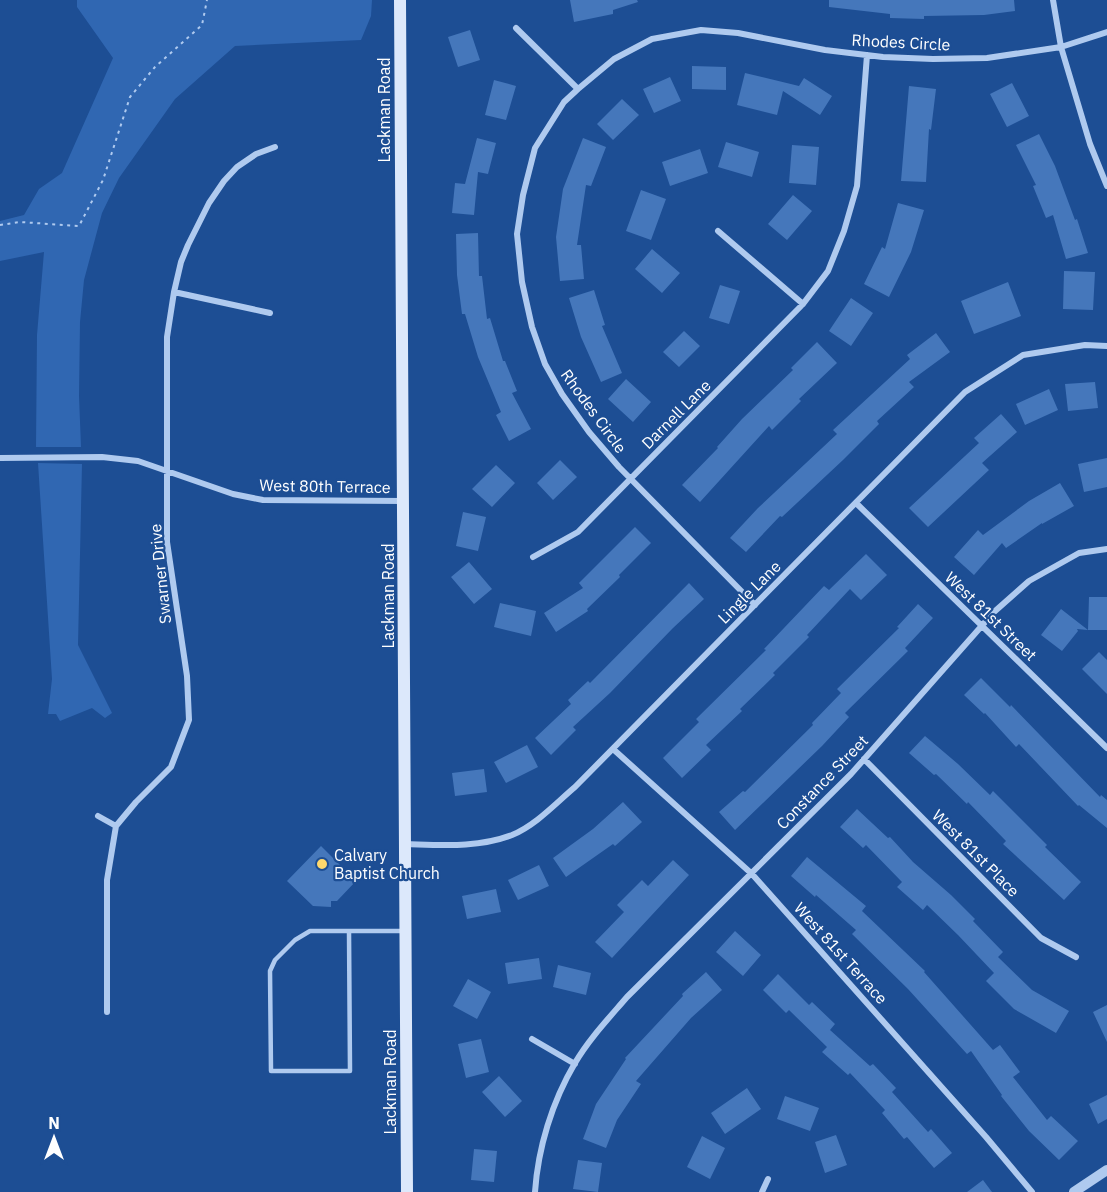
<svg xmlns="http://www.w3.org/2000/svg" width="1107" height="1192" font-family="'IBM Plex Sans',sans-serif">
	<style>
		.green { fill: #3067b2 }
		.building { fill: #4577bb }
		.lines { fill: none; stroke-linecap: round; stroke-linejoin: round }
		.path { stroke: #afcaef; stroke-width: 2; stroke-dasharray: 3 4.5; stroke-linecap: butt }
		.service { stroke: #afcaef; stroke-width: 4.5 }
		.minor { stroke: #afcaef; stroke-width: 6 }
		.tertiary { stroke: #afcaef; stroke-width: 10 }
		.secondary { stroke: #dce8fb; stroke-width: 12 }
		.poi-dot { fill: #fed86d; stroke: #1d4e94; stroke-width: 2 }
		.labels { text-anchor: middle; stroke-width: 4.5; stroke-linejoin: round; paint-order: stroke }
		.street-label { font-size: 16px; fill: #fff; stroke: #1d4e94 }
		.poi-label { font-size: 16px; fill: #fff; stroke: #1d4e94; text-anchor: start }
	</style>
	<rect width="100%" height="100%" fill="#1d4e94"/>
	<path class="green" d="M77 0H372L371 16 361 40 235 46 175 99 119 178 102 213 84 280 80 322 79 396 81 447H36L37 335 44 252 0 261V221L24 215 39 189 62 173 113 58 77 7Z
		M38 463 82 464 78 645 112 713 105 718 92 708 60 721 56 714H48L52 679Z"/>
	<path class="building" d="M570 0H637L638 2 613 10V14L574 22Z
		M829 0H1014L1015 11 984 15 924 16V19L890 18V14L829 7Z
		M470 30 480 60 458 67 448 37Z
		M692 66 726 67V90L692 89Z
		M745 73 799 86 804 78 832 96 820 115 783 91 777 115 737 105Z
		M670 77 681 101 654 113 643 89Z
		M494 80 516 86 506 120 485 115Z
		M1012 83 1029 116 1007 127 990 94Z
		M909 86 936 89 931 130 929 129 926 182 901 181Z
		M622 99 639 115 613 140 597 124Z
		M1039 134 1055 166 1075 220 1077 219 1088 253 1066 259 1053 215 1046 218 1033 186 1036 185 1016 145Z
		M477 138 496 143 488 174 478 172 474 215 452 213 455 183 465 184Z
		M583 138 606 147 591 186 586 185 577 245H581L584 279 560 281 556 237 563 189Z
		M726 142 759 152 752 177 718 167Z
		M792 145 819 147 816 185 789 183Z
		M700 149 708 173 670 186 662 162Z
		M641 190 666 199 651 240 626 231Z
		M793 195 812 211 787 240 768 224Z
		M898 203 924 210 911 252 889 297 864 284 882 247 885 249Z
		M478 233 479 276H482L487 319 490 318 503 361H505L517 391 512 393 531 429 509 441 496 415 501 412 478 357 465 314H462L457 275 456 234Z
		M652 249 680 273 662 293 635 269Z
		M1064 271 1095 272 1093 310 1063 309Z
		M1008 282 1021 316 974 334 961 301Z
		M720 285 740 291 729 324 709 318Z
		M594 290 605 325 602 326 622 373 601 382 581 337 569 298Z
		M851 298 873 313 851 346 829 331Z
		M684 331 700 346 679 367 663 352Z
		M936 333 950 352 909 382 914 387 877 421 879 424 843 460 782 517 780 516 746 552 730 538 758 508 837 434 833 430 910 359 907 355Z
		M817 342 837 363 799 399 801 401 772 430 769 426 700 502 682 485 718 448 717 447 742 419 793 370 791 368Z
		M626 379 651 402 633 422 608 399Z
		M1095 382 1098 408 1068 411 1065 384Z
		M1049 389 1058 410 1025 425 1016 404Z
		M1001 414 1017 432 982 463 989 470 928 527 909 508 979 443 974 438Z
		M1107 458V487L1084 492 1078 464Z
		M560 460 577 477 553 500 537 483Z
		M496 465 515 483 492 507 472 489Z
		M1060 483 1074 506 1042 524V523L1006 548 1002 543 974 575 954 557 978 530 983 535 1029 501Z
		M463 512 486 517 478 551 456 546Z
		M635 527 651 543 619 575 620 577 587 609 588 611 556 632 544 613 583 588 579 583Z
		M866 554 887 575 861 600 850 589 807 635 809 637 773 673 775 675 740 709 742 711 706 745 711 750 682 778 663 758 699 722 696 719 766 650 764 649 824 586 829 590Z
		M469 562 492 589 474 604 451 577Z
		M689 583 704 599 673 628 610 693 573 727 576 730 551 755 535 738 571 704 568 700 588 681 590 683Z
		M1089 597H1107V630H1088Z
		M500 603 536 611 531 636 494 627Z
		M918 604 933 618 905 648 908 651 845 713 849 717 822 746 735 830 719 812 743 791 745 792 813 725 812 723 841 693 837 689 899 628 897 627Z
		M1061 609 1088 630 1077 629 1078 631 1062 651 1041 635Z
		M1099 652 1107 660V694L1082 669Z
		M981 678 1010 707 1011 705 1100 797 1101 795 1107 800V828L1079 805 1078 806 1019 744 1016 747 985 713 984 714 964 695Z
		M925 736 958 764 990 795 993 791 1047 845 1045 847 1081 882 1064 900 1003 844 1006 841 968 802 967 804 936 774 934 775 909 753Z
		M527 745 538 767 506 783 494 762Z
		M484 769 487 792 455 796 452 773Z
		M623 802 642 822 615 846 613 844 566 877 553 858 593 829Z
		M857 809 888 838 890 837 913 862 951 895 975 919 973 921 1003 952 998 957 1032 990 1069 1011 1056 1033 1014 1009 986 981 994 973 958 935 927 905 923 910 897 887 902 882 866 845 863 848 840 827Z
		M321 846 356 881 337 901H331V907L313 906 287 881Z
		M807 857 866 906 862 911 925 971 924 972 993 1050 1000 1045 1020 1072 1013 1077 1047 1120 1051 1116 1078 1141 1059 1160 1029 1131 1001 1096 1002 1095 971 1051 967 1054 908 989 852 934 856 930 816 895 815 897 791 876Z
		M673 860 689 875 612 958 595 942 624 912 617 905 642 880 648 886Z
		M539 865 549 886 518 900 508 880Z
		M496 889 501 912 467 919 462 896Z
		M735 931 761 955 743 976 716 952Z
		M539 958 542 979 508 984 505 963Z
		M558 965 591 973 586 995 553 987Z
		M706 972 722 990 691 1018 636 1081 641 1084 617 1120 606 1148 583 1139 596 1104 626 1059 625 1058 683 996 682 994Z
		M778 974 809 1005 812 1002 835 1024 830 1030 870 1066 873 1064 896 1088 892 1092 928 1132 931 1129 952 1153 934 1168 907 1137 904 1139 882 1113 885 1110 850 1073 848 1075 822 1052 827 1047 789 1010 786 1013 763 990Z
		M468 979 491 992 477 1019 453 1006Z
		M1107 1005V1042L1093 1012Z
		M481 1039 489 1072 466 1078 458 1044Z
		M499 1076 522 1101 505 1117 482 1092Z
		M747 1088 761 1109 725 1134 711 1113Z
		M1107 1095V1119L1098 1124 1089 1104Z
		M785 1096 819 1108 810 1131 777 1119Z
		M836 1135 847 1165 825 1173 815 1142Z
		M702 1136 725 1148 710 1179 687 1167Z
		M474 1149 497 1151 494 1182 471 1180Z
		M578 1160 602 1163 598 1192 573 1189Z
		M983 1180 992 1192H967Z"/>
	<g class="lines">
		<path class="path" d="M0 225 20 222 79 226 103 180 130 97 155 67 202 25 207 0"/>
		<path class="service" d="M349 931 350 1071H271L270 971 275 960 295 940 310 931H404"/>
		<path class="minor" d="M1053 0 1061 47 1090 144 1107 186
			M516 28 578 89
			M718 231 803 304
			M174 292 270 313
			M0 458 102 457 138 461 233 494 263 500 403 501
			M856 503 1107 748
			M533 557 578 532 803 304 828 271 844 231 857 186 867 55
			M755 605 619 467 589 432 562 394 545 364 532 327 522 282 517 234 523 195 535 148 564 102 578 89 614 59 652 39 701 30 738 33 825 50 883 57 933 59 987 58 1061 47 1107 32
			M613 749 752 874 986 1137 1032 1192
			M864 759 1041 938 1076 957
			M98 816 116 826
			M406 844C442 845 478 848 512 835 536 825 556 803 575 787L965 392 1023 355 1085 345 1107 346
			M107 1012V880L116 826 136 802 171 767 189 720 187 676 167 542V337L174 292 181 262 188 245 209 203 224 181 237 167 256 154 275 147
			M532 1039 575 1064
			M535 1192C538 1148 552 1102 575 1063 589 1039 609 1018 627 997L851 774 994 612 1029 581 1079 553 1107 549
			M762 1192 768 1179"/>
		<path class="tertiary" d="M1074 1192 1107 1170"/>
		<path class="secondary" d="M400 0 407 1192"/>
	</g>
	<circle class="poi-dot" cx="322" cy="864" r="6"/>
	<g class="labels">
		<g class="street-label">
			<text transform="translate(901 42) rotate(3)" y="6">Rhodes Circle</text>
			<text transform="translate(384 110) rotate(-90)" y="6">Lackman Road</text>
			<text transform="translate(594 411) rotate(54)" y="6">Rhodes Circle</text>
			<text transform="translate(676 414) rotate(-45)" y="6">Darnell Lane</text>
			<text transform="translate(325 486) rotate(1)" y="6">West 80th Terrace</text>
			<text transform="translate(160 574) rotate(-96)" y="6">Swarner Drive</text>
			<text transform="translate(749 592) rotate(-45)" y="6">Lingle Lane</text>
			<text transform="translate(388 596) rotate(-90)" y="6">Lackman Road</text>
			<text transform="translate(991 616) rotate(44)" y="6">West 81st Street</text>
			<text transform="translate(822 782) rotate(-46)" y="6">Constance Street</text>
			<text transform="translate(976 853) rotate(45)" y="6">West 81st Place</text>
			<text transform="translate(841 953) rotate(48)" y="6">West 81st Terrace</text>
			<text transform="translate(390 1082) rotate(-90)" y="6">Lackman Road</text>
		</g>
		<g class="poi-label">
			<text x="334" y="861">Calvary<tspan x="334" dy="18">Baptist Church</tspan></text>
		</g>
	</g>
	<g transform="translate(54 1138)" stroke="#1d4e94" stroke-width="4.5" paint-order="stroke">
	<path d="M0-4.5L10 22L0 15L-10 22Z" fill="#ffffff"/>
	<text y="-9" font-size="16" font-weight="bold" text-anchor="middle" fill="#ffffff">N</text>
	</g>
</svg>
